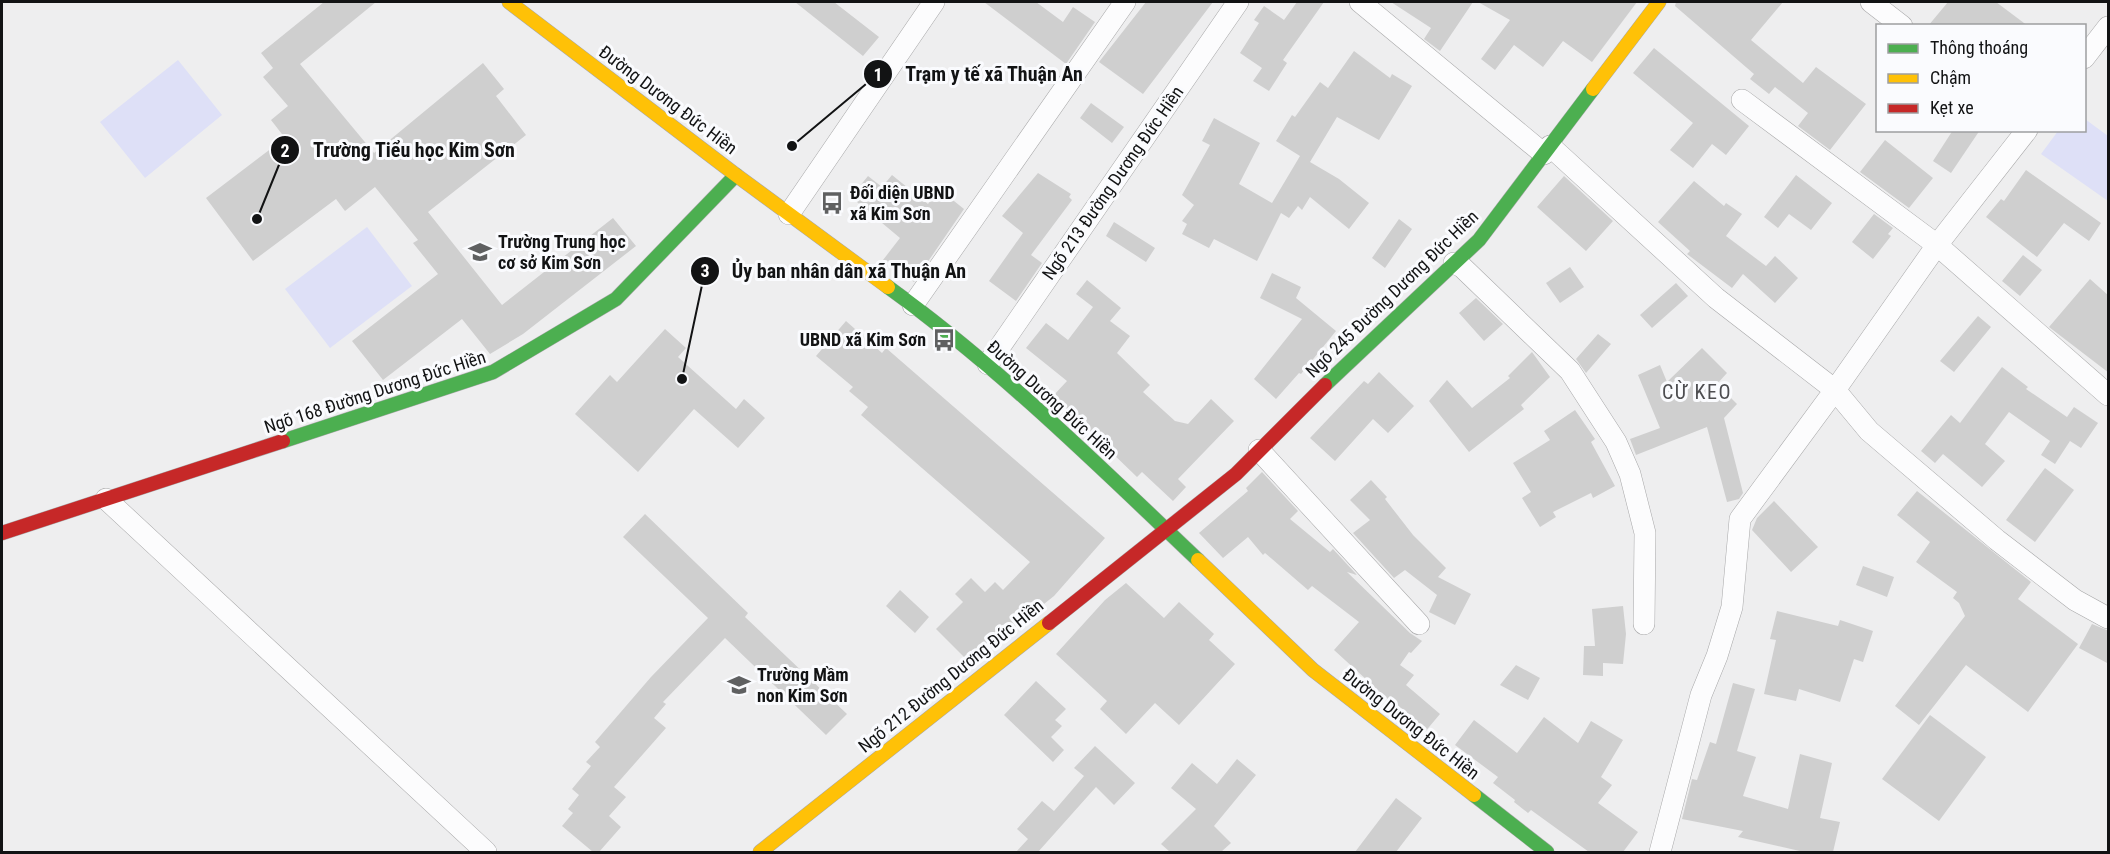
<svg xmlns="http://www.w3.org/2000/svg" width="2110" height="854" font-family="'Roboto Condensed',sans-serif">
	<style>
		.green { fill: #dee0f7 }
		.building { fill: #cfcfcf }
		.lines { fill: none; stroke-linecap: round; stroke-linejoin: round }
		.street-casing { stroke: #a8a8a9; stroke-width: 22 }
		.fast-casing { stroke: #a8a8a9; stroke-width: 15 }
		.slow-casing { stroke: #a8a8a9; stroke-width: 15 }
		.jam-casing { stroke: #a8a8a9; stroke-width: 15 }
		.street { stroke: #fcfcfd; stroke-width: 21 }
		.fast { stroke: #4caf50; stroke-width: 14 }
		.slow { stroke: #ffc107; stroke-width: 14 }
		.jam { stroke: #c62828; stroke-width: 14 }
		.labels { text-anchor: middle; stroke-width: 6; stroke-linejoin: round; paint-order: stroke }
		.street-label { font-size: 18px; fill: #121314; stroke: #fafbfe }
		.poi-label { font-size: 18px; font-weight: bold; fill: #121314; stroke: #fafbfe; text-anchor: start }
		.neighbourhood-label { font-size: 20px; letter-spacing: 1.5px; fill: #4d4d50; stroke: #fafbfe }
		.leader { fill: none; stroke: #121314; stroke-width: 2 }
		.callout-dot { fill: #121314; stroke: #fafbfe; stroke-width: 2 }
		.mark-label { font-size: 18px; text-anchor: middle; font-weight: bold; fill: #fff }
		.callout-label { font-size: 20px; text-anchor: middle; font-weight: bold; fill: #121314; stroke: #fafbfe; stroke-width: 6; stroke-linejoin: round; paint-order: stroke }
	</style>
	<rect width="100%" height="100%" fill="#eeeeef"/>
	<path class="green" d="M178 60 222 115 145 178 100 122Z
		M2085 119 2108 136V201L2041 154 2058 131 2084 130Z
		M367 227 412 286 330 348 285 289Z"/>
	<path class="building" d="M324 2H376L300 64 374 153 483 63 504 89 496 96 526 135 428 212 502 305 613 218 636 246 523 334 490 354 462 319 383 380 352 341 438 274 413 243 418 240 375 187 345 211 336 199 253 261 206 198 285 138 271 120 288 106 263 77 273 68 261 53Z
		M795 2H834L879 37 863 56Z
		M984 2H1036L1063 22 1073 7 1095 22 1066 64Z
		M1146 2H1213L1143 94 1099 62Z
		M1297 2H1324L1283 60 1287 63 1269 91 1253 81 1262 68 1240 53 1259 23 1254 20 1264 6 1284 20Z
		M1391 2H1473L1440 51 1424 39 1431 28Z
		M1478 2H1637L1592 62 1563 41 1543 67 1514 45 1495 70 1481 59 1510 20Z
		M1676 2H1783L1751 40 1803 83 1816 67 1866 104 1830 150 1798 126 1808 113 1775 87 1769 94 1750 79 1754 74 1675 6Z
		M1948 2H1996L2028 26H1928Z
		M1654 48 1749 126 1726 155 1712 144 1693 168 1670 150 1693 123 1633 73Z
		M1354 51 1390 78 1392 74 1412 86 1379 140 1337 117 1310 162 1339 179 1369 203 1349 229 1310 197 1302 210 1298 206 1289 218 1281 213 1257 261 1214 239 1209 248 1182 234 1187 224 1182 221 1194 205 1182 195 1210 145 1202 141 1214 118 1260 143 1239 184 1272 203 1300 156 1276 141 1292 115 1295 117 1320 82 1328 88Z
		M1091 103 1124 127 1112 143 1080 118Z
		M1953 130H1980L1951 173 1933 161Z
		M1885 140 1933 178 1909 208 1860 172Z
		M2026 170 2101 223 2089 241 2064 223 2037 257 1986 217 2001 199 2004 201Z
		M1038 173 1071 194 1069 197 1072 200 1031 255 1042 263 1016 301 989 281 1023 233 1002 216Z
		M892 175 928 204 939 189 964 209 914 282 883 260 900 238 851 197 868 176 882 187Z
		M1796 175 1832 203 1811 230 1789 214 1778 228 1764 217Z
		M1564 176 1613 221 1586 251 1537 207Z
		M1694 181 1724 206 1726 203 1742 214 1726 236 1766 266 1775 256 1798 278 1775 303 1743 274 1732 288 1687 254 1690 251 1658 222Z
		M1874 214 1893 228 1888 234 1891 236 1873 259 1852 242Z
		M1399 219 1412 229 1385 268 1372 258Z
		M1114 222 1155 248 1146 262 1106 236Z
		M2023 255 2042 270 2020 296 2002 281Z
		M1570 267 1584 287 1560 303 1546 283Z
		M1272 273 1301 287 1296 298 1336 331 1301 374 1299 373 1276 399 1254 379 1302 319 1260 298Z
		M2090 279 2109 296V373L2049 327Z
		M1087 280 1121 308 1110 321 1130 336 1117 353 1150 385 1143 392 1175 421 1188 424 1211 399 1234 421 1178 479 1186 487 1173 501 1142 472 1137 477 1053 396 1067 381 1026 348 1046 323 1068 340 1093 307 1076 294Z
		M1676 283 1688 296 1652 328 1640 315Z
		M1476 298 1503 324 1484 341 1459 313Z
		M1978 316 1991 327 1954 372 1940 361Z
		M846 321 882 353 886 348 1105 538 1054 596 1000 639 999 638 970 663 936 629 963 602 955 594 971 578 985 592 995 582 1003 590 1030 562 861 415 868 407 849 391 853 387 816 356Z
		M665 329 686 348 678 357 736 409 744 399 765 418 738 448 694 409 638 472 575 414 610 375 617 382Z
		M1598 334 1611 344 1586 373 1576 359Z
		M1702 348 1727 373 1717 384 1737 404 1724 418 1743 493 1739 499 1727 502 1707 427 1636 455 1630 439 1660 428 1638 375 1660 365 1667 382Z
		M1532 352 1550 377 1521 405 1524 409 1469 452 1429 401 1447 380 1472 408 1510 378 1508 376Z
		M2002 367 2028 387 2026 389 2067 417 2074 407 2098 423 2081 448 2070 441 2055 464 2041 455 2050 441 2009 412 1985 444 2005 461 1982 487 1943 454 1935 463 1921 451 1951 415 1960 423Z
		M1379 372 1414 406 1388 433 1373 419 1335 461 1310 438 1364 381 1368 384Z
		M1575 410 1595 439 1591 442 1615 486 1593 498 1591 493 1553 512 1556 517 1540 527 1522 498 1531 492 1513 463 1550 440 1544 431Z
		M2045 468 2074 490 2035 542 2006 520Z
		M1262 472 1298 511 1290 519 1330 552 1333 549 1357 575 1347 572 1410 633 1422 641 1411 653 1409 652 1400 665 1414 675 1406 685 1440 714 1424 733 1389 705 1391 702 1334 650 1359 622 1312 586 1308 590 1265 553 1263 555 1248 537 1223 558 1199 533 1248 491 1246 488Z
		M1371 480 1387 497 1385 499 1413 535 1446 568 1438 577 1471 594 1455 625 1429 612 1437 595 1405 570 1394 578 1353 533 1370 520 1350 500Z
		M1917 491 2031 582 2018 599 2078 644 2028 712 1966 665 1919 725 1895 706 1965 616 1959 603 1953 598 1957 592 1916 562 1930 542 1897 515Z
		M1774 501 1818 547 1791 572 1752 530 1757 518Z
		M645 514 748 613 745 617 847 714 826 735 725 638 663 702 666 704 654 718 666 728 614 787 626 797 609 816 621 827 599 852H593L562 826 573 813 568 809 579 795 572 789 591 766 586 762 600 747 595 742 651 677 708 618 623 537Z
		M1863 566 1894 577 1887 597 1856 585Z
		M1126 583 1164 618 1179 602 1214 634 1209 640 1235 664 1179 725 1155 703 1126 734 1100 709 1107 701 1056 654 1105 600Z
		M900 590 929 617 915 633 886 606Z
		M1623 606 1626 634 1623 664 1603 663V676L1583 675 1584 646H1595L1592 609Z
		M1777 611 1838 626 1840 620 1873 631 1863 662 1854 659 1840 702 1799 689 1796 701 1764 694 1776 640 1770 639Z
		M2092 624 2109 631V664L2079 648Z
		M1516 665 1540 678 1528 700 1500 685Z
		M1036 681 1066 709 1055 720 1062 726 1051 737 1064 750 1053 762 1004 715Z
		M1733 683 1755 689 1737 751 1756 757 1743 796 1788 809 1800 754 1832 763 1820 818 1840 822 1833 852H1804L1738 837 1743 831 1682 819 1692 779 1697 780 1710 742 1716 744Z
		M1930 715 1986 757 1939 821 1882 779Z
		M1544 717 1578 743 1591 721 1623 740 1601 777 1612 785 1598 803 1638 832 1623 852H1589L1531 810 1528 813 1514 802 1515 800 1493 783 1498 777 1455 745 1474 720 1517 753Z
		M1095 746 1135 783 1114 805 1096 787 1038 852H1016L1028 839 1017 829 1042 801 1054 811 1084 776 1074 768Z
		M1237 759 1256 775 1214 826 1231 843 1221 852H1170L1161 844 1196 809 1171 788 1192 763 1217 784Z
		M1396 798 1422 818 1396 852H1355Z"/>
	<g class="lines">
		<g class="street-casing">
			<path id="street" d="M1360 2 1544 154
				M1871 2 1902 26
				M2084 58 2108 27
				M1742 100 1937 245 2108 395
				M1550 146 1716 298 1835 390 1869 431 1997 540 2075 600 2108 618
				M789 214 934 2
				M1454 263 1462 267 1570 371 1616 442 1630 474 1645 533 1644 624
				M913 305 1125 2
				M988 364 1238 2
				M1259 450 1419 624
				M106 499 486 852
				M1660 852 1701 695 1717 656 1732 607 1740 519 1835 390 1937 245 2027 130"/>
		</g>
		<g class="fast-casing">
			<path id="fast" d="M888 287C1000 368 1098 465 1198 560
				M1325 385 1479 240 1593 89
				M283 441 493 372 616 299 736 175
				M1474 795 1547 852"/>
		</g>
		<g class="slow-casing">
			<path id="slow" d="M509 2 736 175 888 287
				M1593 89 1659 2
				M1198 560 1313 670 1474 795
				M760 852 1049 623"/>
		</g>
		<g class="jam-casing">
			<path id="jam" d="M2 533 283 441
				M1049 623 1236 474 1325 385"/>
		</g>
		<use href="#street" class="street"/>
		<use href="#fast" class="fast"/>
		<use href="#slow" class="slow"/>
		<use href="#jam" class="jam"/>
	</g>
	<defs>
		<g id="bus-bare" transform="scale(1.8)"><path d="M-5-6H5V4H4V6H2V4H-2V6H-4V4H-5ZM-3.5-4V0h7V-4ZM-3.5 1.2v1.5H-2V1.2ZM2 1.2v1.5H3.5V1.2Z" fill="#5f6061" stroke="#fafbfe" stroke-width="2.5" paint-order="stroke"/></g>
		<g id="school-bare" transform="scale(1.8)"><path d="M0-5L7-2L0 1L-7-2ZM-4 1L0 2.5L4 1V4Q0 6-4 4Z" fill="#5f6061" stroke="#fafbfe" stroke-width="2.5" paint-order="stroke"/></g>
	</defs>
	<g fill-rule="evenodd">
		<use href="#bus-bare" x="832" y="203"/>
		<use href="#school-bare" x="480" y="252"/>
		<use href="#bus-bare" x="944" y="340"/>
		<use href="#school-bare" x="739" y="685"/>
	</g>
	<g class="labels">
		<g class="street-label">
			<text transform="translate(668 100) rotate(37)" y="6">Đường Dương Đức Hiền</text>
			<text transform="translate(1113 183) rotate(-55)" y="6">Ngõ 213 Đường Dương Đức Hiền</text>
			<text transform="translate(1392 294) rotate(-44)" y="6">Ngõ 245 Đường Dương Đức Hiền</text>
			<text transform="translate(375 392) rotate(-18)" y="6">Ngõ 168 Đường Dương Đức Hiền</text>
			<text transform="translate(1052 400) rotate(42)" y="6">Đường Dương Đức Hiền</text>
			<text transform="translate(951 676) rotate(-39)" y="6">Ngõ 212 Đường Dương Đức Hiền</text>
			<text transform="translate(1411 724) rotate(38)" y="6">Đường Dương Đức Hiền</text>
		</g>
		<g class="poi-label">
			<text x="850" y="199">Đối diện UBND<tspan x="850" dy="21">xã Kim Sơn</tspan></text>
			<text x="498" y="248">Trường Trung học<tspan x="498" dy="21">cơ sở Kim Sơn</tspan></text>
			<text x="926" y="346" text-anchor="end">UBND xã Kim Sơn</text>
			<text x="757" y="681">Trường Mầm<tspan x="757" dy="21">non Kim Sơn</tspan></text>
		</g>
		<g class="neighbourhood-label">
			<text x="1697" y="399">CỪ KEO</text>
		</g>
	</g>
	<path class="leader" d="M792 146L878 74M257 219L285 150M682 379L705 271"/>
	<g class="callout-dot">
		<circle cx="792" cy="146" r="6"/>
		<circle cx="257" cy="219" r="6"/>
		<circle cx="682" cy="379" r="6"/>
		<circle cx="878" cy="74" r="15"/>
		<circle cx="285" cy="150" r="15"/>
		<circle cx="705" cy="271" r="15"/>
	</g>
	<g class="mark-label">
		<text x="878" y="81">1</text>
		<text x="285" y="157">2</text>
		<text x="705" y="277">3</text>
	</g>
	<g class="callout-label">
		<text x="994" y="81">Trạm y tế xã Thuận An</text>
		<text x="414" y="157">Trường Tiểu học Kim Sơn</text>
		<text x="849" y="278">Ủy ban nhân dân xã Thuận An</text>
	</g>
	<rect width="2110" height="854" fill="none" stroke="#121314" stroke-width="6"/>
	<rect x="1876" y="24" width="210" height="108" fill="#fafbfe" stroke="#9d9ea0" stroke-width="1.5"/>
	<rect x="1888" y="44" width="30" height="9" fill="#4caf50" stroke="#9d9ea0" stroke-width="1.5"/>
	<text x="1930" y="54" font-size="18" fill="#121314">Thông thoáng</text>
	<rect x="1888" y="74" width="30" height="9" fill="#ffc107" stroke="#9d9ea0" stroke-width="1.5"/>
	<text x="1930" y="84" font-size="18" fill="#121314">Chậm</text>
	<rect x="1888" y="104" width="30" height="9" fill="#c62828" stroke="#9d9ea0" stroke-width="1.5"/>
	<text x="1930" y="114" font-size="18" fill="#121314">Kẹt xe</text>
</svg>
